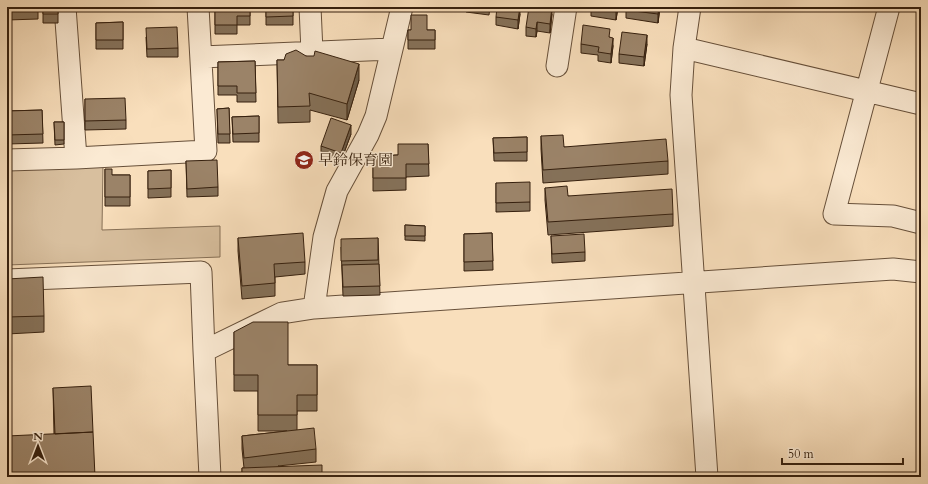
<svg xmlns="http://www.w3.org/2000/svg" width="928" height="484" font-family="Cardo,'Noto Serif JP',serif">
	<style>
		.green { fill: #d8bf9e; stroke: #877056 }
		.lines { fill: none; stroke-linecap: round; stroke-linejoin: round }
		.minor-casing { stroke: #67503a; stroke-width: 23 }
		.minor { stroke: #fbead3; stroke-width: 21 }
		.wall { fill: #857159; stroke: #36200e }
		.shaded-wall { fill: #6c5c49; stroke: #36200e }
		.building { fill: #9b8368; stroke: #36200e }
		.labels { text-anchor: middle; stroke-width: 3; stroke-linejoin: round; paint-order: stroke }
		.poi-label { font-size: 15px; fill: #36200e; stroke: #fbead3; text-anchor: start }
	</style>
	<rect width="100%" height="100%" fill="#f9dfbc"/>
	<filter id="stains"><feTurbulence type="fractalNoise" baseFrequency=".005" numOctaves="4"/><feColorMatrix values="0 0 0 0 .2 0 0 0 0 .09 0 0 0 0 .02 0 0 0 .5 -.17"/></filter>
	<radialGradient id="worn" r=".72"><stop offset=".6" stop-color="#630" stop-opacity="0"/><stop offset="1" stop-color="#630" stop-opacity=".3"/></radialGradient>
	<path class="green" d="M103 164 102 230 220 226V257L7 265V168Z"/>
	<g class="lines">
		<g class="minor-casing">
			<path id="minor" d="M65 7 76 158
				M310 7 312 52
				M690 7 684 48 681 95 707 477
				M889 7 834 214 893 216 921 223
				M684 48 921 104
				M201 57 391 49
				M557 66 566 7
				M7 160 76 158 206 151 198 7
				M7 280 201 272 204 351
				M314 308 324 237 337 191 368 135 376 116 402 7
				M210 477 204 351 282 313 314 308 893 269 921 272"/>
		</g>
		<use href="#minor" class="minor"/>
	</g>
	<path class="wall" d="M7 7H38V19L7 20Z
		M43 7H58V23H43Z
		M215 7H250V25H237V34H215Z
		M266 7H293V25H266Z
		M466 7H490L489 15 466 12Z
		M591 7H618L616 20 591 16Z
		M660 7 658 23 626 18V10Z
		M520 14 518 29 496 25V17Z
		M552 14 550 33 537 31 536 37 526 36V27Z
		M123 22V49H96V23Z
		M408 30H435V49H408Z
		M146 37 178 48V57H147Z
		M610 37 613 46 611 63 598 61V55L581 53V44Z
		M647 44 644 66 619 63V54Z
		M306 56 359 80 347 120 310 110V122L278 123 277 60H284Z
		M255 61 256 102H237V95H218V62Z
		M85 99 126 120V129L85 130Z
		M229 108 230 143H218L217 109Z
		M42 110 43 143 7 144V111Z
		M259 116V142H233L232 117Z
		M54 122H64V144L55 145Z
		M351 134 341 161 321 154V146Z
		M541 136 564 147 668 161V174L543 183 541 149Z
		M527 137V161H494L493 138Z
		M428 144 429 176 406 177V190L373 191V156L398 155Z
		M186 161 218 187V196L187 197Z
		M105 169 112 175H130V206H105Z
		M171 170V197L148 198V171Z
		M496 183 530 202V211L496 212Z
		M545 188 568 196 673 214V226L548 235 545 200Z
		M405 225 425 226V241L405 240Z
		M492 233 493 270 464 271V234Z
		M551 236 585 252V261L552 263Z
		M238 238 305 262V274L275 277V296L242 299 238 251Z
		M378 238 380 295 343 296 341 247Z
		M7 279 44 316V332L7 334Z
		M234 332 288 365H317V411H297V430L316 449V462L278 466 322 477H242V468H244L242 449V436L287 431H258V391H234Z
		M53 388 95 477 54 434Z"/>
	<path class="shaded-wall" d="M520 7V14L518 29V20Z
		M552 7V14L550 33V24Z
		M617 7H618L616 20V11Z
		M659 7H660L658 23V14Z
		M537 22V31L536 37V29Z
		M647 35V44L644 66V57Z
		M613 38V46L611 63V54Z
		M359 64V80L347 120V104Z
		M351 125V134L341 161V153Z"/>
	<path class="building" d="M7 7H38V11H7Z
		M43 7H58V14H43Z
		M215 7H250V16H237V25H215Z
		M266 7H293V16L266 17Z
		M497 7H520L518 20 496 17Z
		M529 7H552L550 24 537 22 536 29 526 27Z
		M591 7H617L616 11 591 8Z
		M626 7H659L658 14 626 10Z
		M411 15H427V30H435V40H408V30H411Z
		M123 22V40H96V23Z
		M583 25 610 29 609 37 613 38 611 54 598 52 599 47 581 44Z
		M177 27 178 48 147 49 146 28Z
		M622 32 647 35 644 57 619 54Z
		M296 50 306 56H314L315 51 359 64 347 104 309 93 310 106 278 107 277 60H284L286 54Z
		M255 61 256 93H237V86H218V62Z
		M125 98 126 120 85 121V99Z
		M229 108 230 134H218L217 109Z
		M42 110 43 134 7 135V111Z
		M259 116V133L233 134 232 117Z
		M331 118 351 125 341 153 321 146Z
		M54 122H64V140H55Z
		M563 135 564 147 666 139 668 161 543 170 541 136Z
		M527 137V152L494 153 493 138Z
		M398 144H428L429 164H406V178H373V156L398 155Z
		M217 160 218 187 187 189 186 161Z
		M105 169H112V175H130V197H105Z
		M171 170V188L148 189V171Z
		M530 182V202L496 203V183Z
		M567 186 568 196 672 189 673 214 548 222 545 188Z
		M405 225 425 226V236H405Z
		M303 233 305 262 274 264 275 283 242 286 238 238Z
		M492 233 493 261 464 262V234Z
		M584 234 585 252 552 254 551 236Z
		M378 238V260L341 261V239Z
		M379 264 380 286 343 287 342 265Z
		M43 277 44 316 7 317V279Z
		M253 322H288V365H317V395H297V415H258V375H234V332Z
		M91 386 93 432 55 434 53 388Z
		M314 428 316 449 244 458 242 436Z
		M93 432 95 477H7V436Z
		M322 465V477H242V468Z"/>
	<defs>
		<g id="school-disc" transform="scale(1)"><circle r="9.5" fill="#8f2418" stroke="#fbead3"/><path d="M0-5L7-2L0 1L-7-2ZM-4 1L0 2.5L4 1V4Q0 6-4 4Z" fill="#fff"/></g>
	</defs>
	<g fill-rule="evenodd">
		<use href="#school-disc" x="304" y="160"/>
	</g>
	<g class="labels">
		<g class="poi-label">
			<text x="318" y="165">早鈴保育園</text>
		</g>
	</g>
	<rect width="928" height="484" fill="none" stroke="#f9dfbc" stroke-width="24"/>
	<rect x="8" y="8" width="912" height="468" fill="none" stroke="#36200e" stroke-width="2"/>
	<rect x="12" y="12" width="904" height="460" fill="none" stroke="#36200e"/>
	<g transform="translate(38 446)" stroke="#fbead3" stroke-width="3" paint-order="stroke">
	<path d="M0-3L7 15L0 10L-7 15Z" fill="#36200e"/>
	<text y="-6" font-size="11" font-weight="bold" text-anchor="middle" fill="#36200e">N</text>
	</g>
	<path d="M782 458v6h121v-6" fill="none" stroke="#36200e" stroke-width="2"/>
	<text x="788" y="458" font-size="12" fill="#36200e" stroke="#fbead3" stroke-width="3" paint-order="stroke">50 m</text>
	<rect width="100%" height="100%" filter="url(#stains)"/>
	<rect width="100%" height="100%" fill="url(#worn)"/>
</svg>
